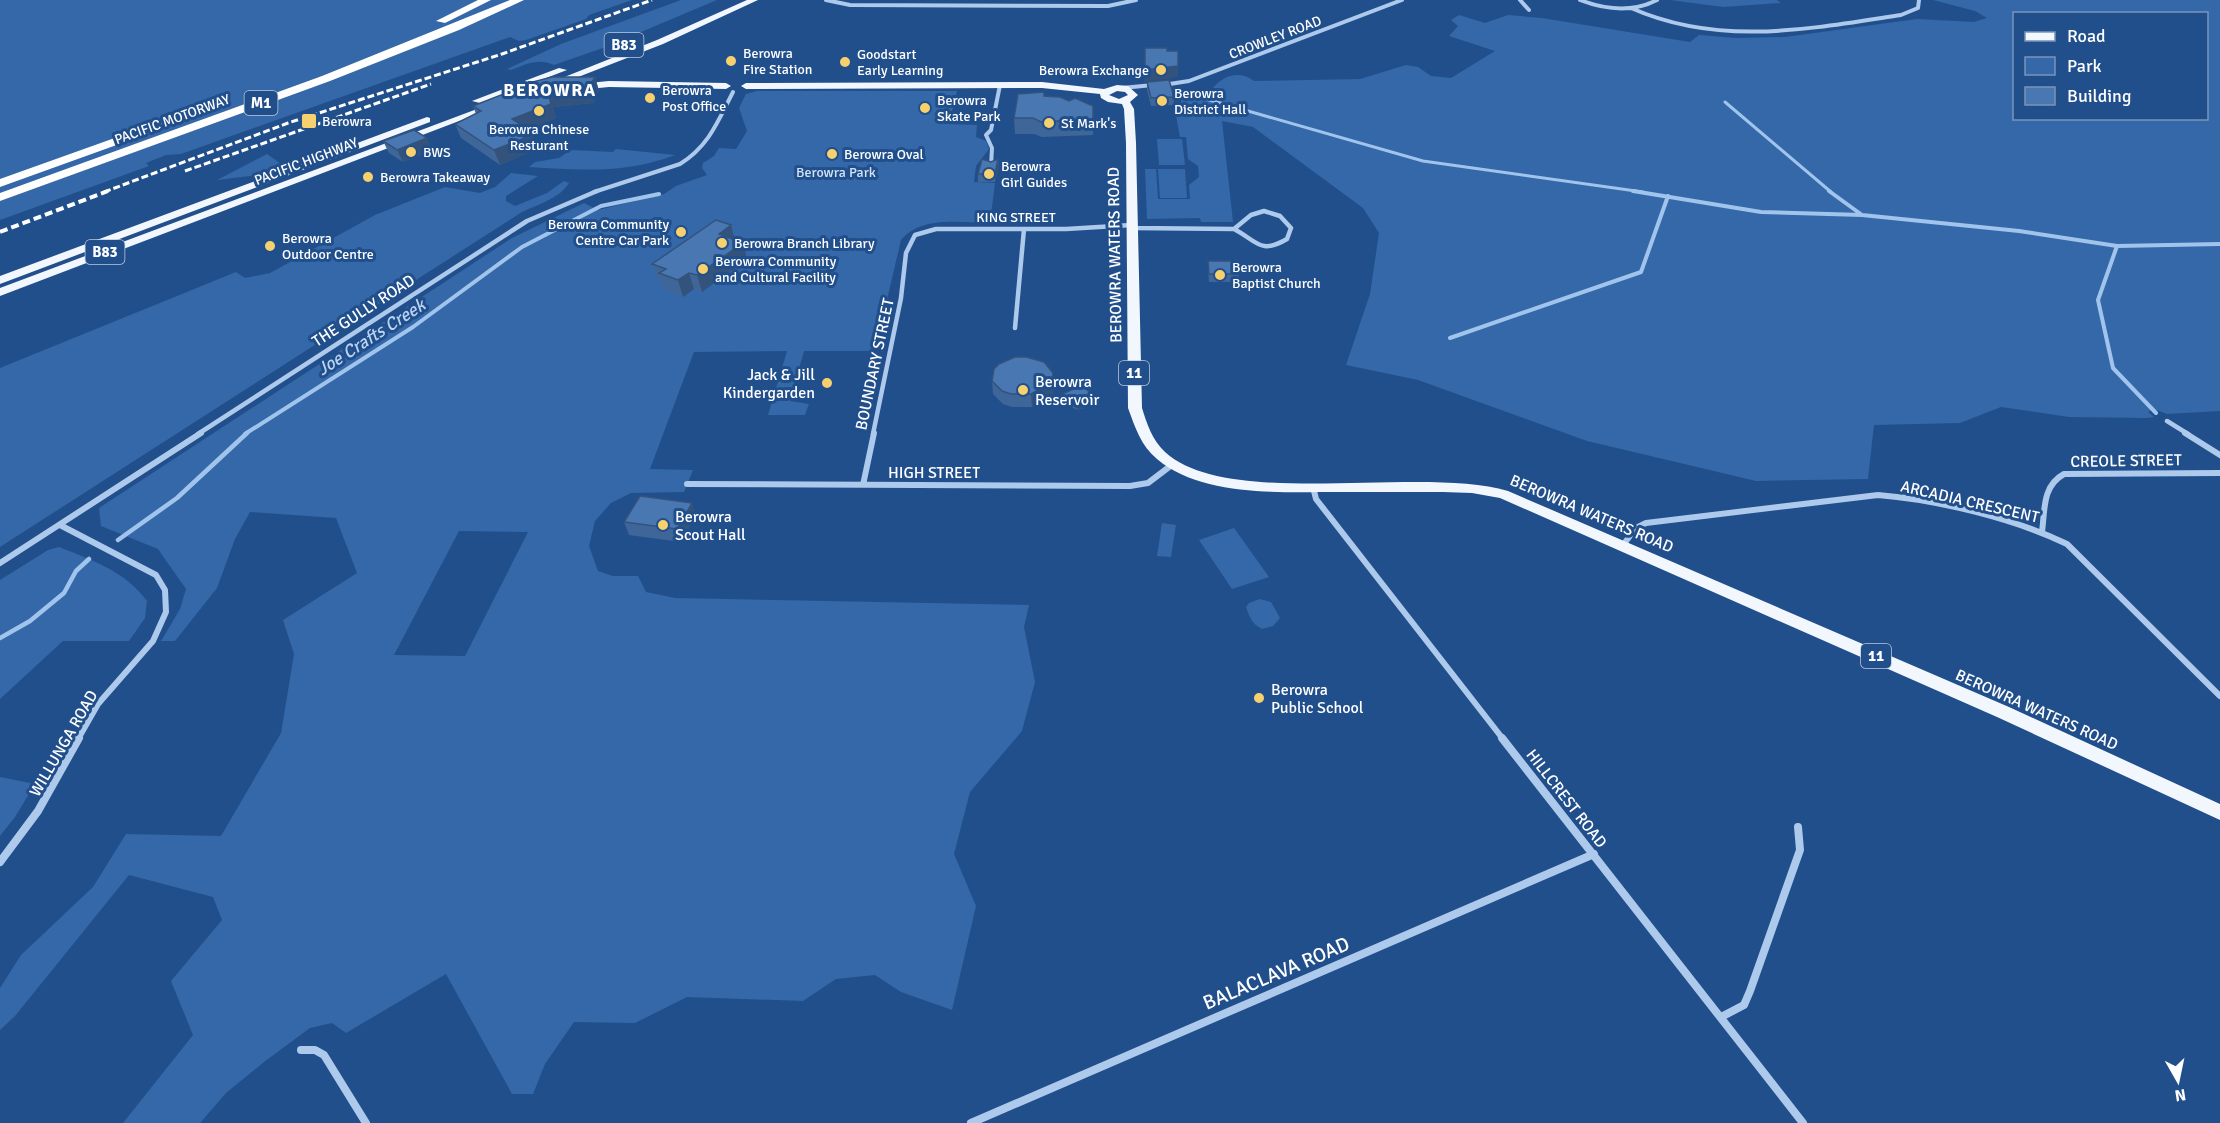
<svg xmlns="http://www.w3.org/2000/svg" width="2220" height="1123" font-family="Signika,sans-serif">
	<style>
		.green { fill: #3468a8; fill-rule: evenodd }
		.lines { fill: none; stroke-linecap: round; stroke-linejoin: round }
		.stream-far2 { stroke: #a1c4ec; stroke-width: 3 }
		.stream-far1 { stroke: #a1c4ec; stroke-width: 4 }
		.stream { stroke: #a1c4ec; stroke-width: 4.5 }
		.minor-far3 { stroke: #adc9eb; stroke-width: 4 }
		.minor-far2 { stroke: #adc9eb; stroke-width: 4.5 }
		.minor-far1 { stroke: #adc9eb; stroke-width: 6 }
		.minor { stroke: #adc9eb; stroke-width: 8 }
		.primary { fill: #f2f7fe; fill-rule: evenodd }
		.motorway { fill: #fff; fill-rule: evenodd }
		.rail-far1 { stroke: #fff; stroke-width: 3; stroke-dasharray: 7 3; stroke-linecap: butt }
		.rail { stroke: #fff; stroke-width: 4; stroke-dasharray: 8 4; stroke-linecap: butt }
		.wall { fill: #3f6699 }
		.shaded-wall { fill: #33537d }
		.building { fill: #4977b2; stroke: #33537d; stroke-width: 1.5 }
		.poi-dot { fill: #f8d16f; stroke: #214f8b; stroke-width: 2 }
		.labels { text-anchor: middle; stroke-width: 6; stroke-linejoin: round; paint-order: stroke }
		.far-street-label { font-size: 14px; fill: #fff; stroke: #214f8b }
		.far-poi-label { font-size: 14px; fill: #fff; stroke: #214f8b; text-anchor: start }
		.far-park-label { font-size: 14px; fill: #d2e3f8; stroke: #214f8b }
		.shield { fill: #214f8b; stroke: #bccadc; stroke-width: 1.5 }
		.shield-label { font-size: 15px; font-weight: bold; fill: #fff }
		.street-label { font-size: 16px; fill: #fff; stroke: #214f8b }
		.poi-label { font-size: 16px; fill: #fff; stroke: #214f8b; text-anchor: start }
		.far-district-label { font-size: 18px; font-weight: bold; letter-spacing: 1.5px; fill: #fff; stroke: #214f8b }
		.water-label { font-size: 18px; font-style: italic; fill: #b9d3f2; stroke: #214f8b }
		.near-street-label { font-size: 20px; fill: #fff; stroke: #214f8b }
	</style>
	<rect width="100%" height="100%" fill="#214f8b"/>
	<path class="green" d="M0 0H632L589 15 586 19 526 40 519 41 510 37 181 154 166 155 146 163 149 166 0 220Z
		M681 0H717L603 48 554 65C538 58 527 64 511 70L507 69 561 44Z
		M1670 0H1777L1781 3 1723 7Z
		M1933 0H2220V411L2167 414 2154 409 2148 412 2154 417 2147 418 2069 417 2001 407 1960 423 1874 425 1868 479 1756 481 1587 441 1418 380 1346 365 1370 294 1379 233 1363 208 1253 127 1222 121 1233 222H1201L1200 218 1147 219 1145 169H1156L1158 199H1190L1189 185 1199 177 1198 166 1188 159 1186 137H1180L1176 116H1183L1180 95 1186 91 1212 89C1223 75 1240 70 1254 81L1360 79 1406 65 1418 67 1431 76 1451 78 1495 51 1449 36 1458 26 1451 20 1459 15 1485 23 1508 15 1542 18 1690 42 1699 35 1736 38 1785 37 1917 19 1974 22 1987 18 1975 11ZM2014 14H2206V118H2014Z
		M757 91H957L949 124 977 125 976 137 986 141 989 149 976 166 974 182 995 183 990 223C961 223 922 215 901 240L875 351H804L790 401 809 404 805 415H768L787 351 694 352 650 469 693 470 684 492 631 493 611 503 595 521 589 546 598 571 613 576H638L646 592 675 598 1029 605 1024 627 1035 682 1022 731 970 792 954 854 976 906 952 1010 901 992 875 975 836 979 803 1001 687 997 635 1023 574 1022 545 1064 533 1094H512L446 974 346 1033 332 1023 310 1028 264 1062 226 1093 200 1123H123L193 1035 171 981 222 920 213 897 129 875 15 1016 0 1030V988L21 955 93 887 126 834 221 836 281 733 294 654 283 620 357 573 336 518 250 512 235 539 217 588 175 641H161L180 609 186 589 158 549 101 526 99 508 512 238 584 203 598 210 664 194 676 186 707 175 702 168 703 163 714 156 719 148 736 149 747 131 739 108 746 94ZM459 531 528 532 465 656 394 655Z
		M1157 139H1182L1185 165H1159Z
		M616 149 675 155C626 174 580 170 529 167L535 162 559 158 571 150 613 152Z
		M267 154 284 166 258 175 217 180Z
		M1158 169H1185L1187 198H1160Z
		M511 173 538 176 506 196V201L515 206 547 193 564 181 569 183C560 198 537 205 522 212L0 547V368L236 272 245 278 270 273 375 215 445 187 480 193 495 187Z
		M1162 523 1176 525 1171 557 1157 556Z
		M1234 528 1269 577 1232 589 1199 540Z
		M59 547C92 560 125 571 147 601L145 618 129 641H63L0 699V580L48 550Z
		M1260 599 1271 602 1280 618 1273 626 1262 629C1252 624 1250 618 1246 607L1249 603Z
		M0 777 35 784 15 817 0 836Z"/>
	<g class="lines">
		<path class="stream-far2" d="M1206 99 1423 161 1643 192
			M1725 102 1831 192"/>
		<path class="stream-far1" d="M1633 191 1761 212 1862 215 2019 231 2117 246 2220 244
			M1829 191 1862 215
			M2117 246 2098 300 2113 368 2156 413
			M1450 338 1641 272 1668 196
			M245 434 413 327 522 247 601 206 659 194"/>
		<path class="stream" d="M118 540 177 498 247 433
			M0 638 30 621 64 593 76 571 89 559"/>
		<path class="minor-far3" d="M826 0 850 5 1108 6 1136 0
			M1520 0 1529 10
			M1580 0C1606 10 1632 13 1657 0
			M1631 8C1719 47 1809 29 1901 15L1918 8 1919 0
			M1163 85 1189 81 1402 0
			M1122 88 1153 85
			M991 166 992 148 986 135 991 130 1000 85
			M594 192 680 164C709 146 718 121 733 92"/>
		<path class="minor-far2" d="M1264 211 1280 216 1291 228 1287 239C1260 255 1257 241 1234 229L1251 215Z
			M1132 228 1234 229
			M1015 328 1024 229
			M2167 421 2188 434
			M198 434 527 221 597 191
			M873 434 901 298 906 253 915 235 936 229H1066L1132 225"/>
		<path class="minor-far1" d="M2185 433 2220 455
			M687 484 1130 486 1148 483 1173 464
			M863 485 874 433
			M1313 487 1316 499 1503 739
			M60 525 156 575 165 590 166 612 153 641 98 704 78 739
			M2042 532C2045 510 2042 486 2064 474L2220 473
			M1623 545 1636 528 1646 523 1878 495C1938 500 2013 518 2067 544L2220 696
			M0 563 201 433"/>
		<path class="minor" d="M1502 738 1803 1123
			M0 862 38 811 79 738
			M1721 1017 1744 1005 1750 991 1800 850 1798 827
			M301 1050H315L324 1055 366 1123
			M971 1123 1594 854"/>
		<path class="primary" d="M747 0H758L663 44 555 86 547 84 657 40Z
			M559 68 567 70 480 103 472 101Z
			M609 81 726 83 731 86 726 89 609 87 578 90 573 87 578 84Z
			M1042 82 1104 89 1117 85 1128 86 1138 95 1130 102 1134 109 1136 143 1142 408C1147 424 1152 440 1165 452 1228 510 1421 465 1508 491L2009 707 2220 804V820L1997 717 1500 498 1472 493 1443 492C1408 492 1373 492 1338 492 1282 492 1202 497 1157 459 1141 446 1135 427 1128 408L1126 143 1124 109 1122 104 1108 102 1101 98 1100 94 1042 88 746 89 741 86 746 83ZM1117 91 1125 92 1128 95 1119 99 1109 95Z
			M493 103 501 105 0 296V288Z
			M427 117 430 118V122L0 284V276Z"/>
		<path class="motorway" d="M478 0H491L445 23 436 21Z
			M510 0H524L459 30 330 81 0 201V193L322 76Z
			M193 110 197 112V116L0 187V179Z"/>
		<path class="rail-far1" d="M185 171 431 84
			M104 192 288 123 502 54 652 0"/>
		<path class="rail" d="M0 232 108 191"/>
	</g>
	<path class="wall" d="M595 77 599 91 593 103 553 107 556 118 528 129 531 131 536 145 528 148 530 152 500 165 461 138 455 124 476 114 473 106 522 87 521 85Z
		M1147 82 1174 97V105L1151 106 1147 90Z
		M1069 101 1093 106V135L1042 137 1034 134H1015L1014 118Z
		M383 141 433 150 403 162 389 153Z
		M998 159 999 167 995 182H978V174L991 162Z
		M735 240 743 243 747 259 702 292 694 289 683 297 664 289 661 281 658 280 652 264Z
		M1208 261 1239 274 1238 282H1209L1208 269Z
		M992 381 1054 386 1052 396 1032 407H1012L1003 404 993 394Z
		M1062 394 1093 395V403L1085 408 1077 410 1062 402Z
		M696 515 681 542 629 535 624 522Z"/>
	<path class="shaded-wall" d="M1178 66V77L1144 82 1145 70Z
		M595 77 599 91 593 103 553 107 556 118 517 133 512 119 548 93Z
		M531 131 536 145 528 148 530 152 500 165 494 150 520 135Z
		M427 138 433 150 403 162 397 150Z
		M998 159 999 167 995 182V174Z
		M731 225 735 241 719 234Z
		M743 243 747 259 702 292 697 275Z
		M689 273 694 289 683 297 678 280Z
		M1053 373 1054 386 1052 396 1032 407 1031 394Z
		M1093 395V403L1085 408 1077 410 1076 401Z
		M692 503 696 515 681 542 677 529Z"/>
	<path class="building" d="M1145 48H1167V51H1178V66L1145 70Z
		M552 77H595L588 89 548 93 551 104 512 119 531 131 520 135 525 138 494 150 455 124 481 111 473 106 524 86 521 85Z
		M1169 80 1174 97 1151 98 1147 82Z
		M1044 92V96L1060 97 1069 101 1075 98 1093 106V119L1041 122 1033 118H1014L1018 94Z
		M414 130 427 138 397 150 383 141Z
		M982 159 991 162 998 159 995 174H978Z
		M716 220 731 225 719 234 743 243 697 275 689 273 678 280 659 273 666 269 652 264Z
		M1208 261H1238L1239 274H1209Z
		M1015 357H1026L1044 362 1053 373 1052 383 1031 394H1011L1002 391 992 381 994 369 999 364Z
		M1078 387 1086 389 1093 395 1085 400 1076 401 1062 394Z
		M640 496 692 503 677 529 624 522Z"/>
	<g class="poi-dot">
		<circle cx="731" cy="61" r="6"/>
		<circle cx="845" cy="62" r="6"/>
		<circle cx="1161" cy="70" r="6"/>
		<circle cx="650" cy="98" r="6"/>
		<circle cx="1162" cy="101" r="6"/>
		<circle cx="925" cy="108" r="6"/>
		<circle cx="539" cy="111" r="6"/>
		<rect x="301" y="113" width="16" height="16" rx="3"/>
		<circle cx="1049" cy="123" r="6"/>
		<circle cx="411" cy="152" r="6"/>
		<circle cx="832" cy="154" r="6"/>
		<circle cx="989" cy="174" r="6"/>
		<circle cx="368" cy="177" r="6"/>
		<circle cx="681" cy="232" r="6"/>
		<circle cx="722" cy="243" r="6"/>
		<circle cx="270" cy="246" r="6"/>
		<circle cx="703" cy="269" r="6"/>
		<circle cx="1220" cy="275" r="6"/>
		<circle cx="827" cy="383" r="6"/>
		<circle cx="1023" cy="390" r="6"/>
		<circle cx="663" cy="525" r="6"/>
		<circle cx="1259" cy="698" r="6"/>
	</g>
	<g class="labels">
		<g class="far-street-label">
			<text transform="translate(1275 37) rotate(-21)" y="5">CROWLEY ROAD</text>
			<text transform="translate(172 119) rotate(-20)" y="5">PACIFIC MOTORWAY</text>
			<text transform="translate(306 161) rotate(-21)" y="5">PACIFIC HIGHWAY</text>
			<text x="1016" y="222">KING STREET</text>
		</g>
		<g class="far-poi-label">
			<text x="743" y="58">Berowra<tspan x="743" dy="16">Fire Station</tspan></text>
			<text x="857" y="59">Goodstart<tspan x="857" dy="16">Early Learning</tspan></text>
			<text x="1149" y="75" text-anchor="end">Berowra Exchange</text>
			<text x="662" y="95">Berowra<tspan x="662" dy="16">Post Office</tspan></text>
			<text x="1174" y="98">Berowra<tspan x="1174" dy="16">District Hall</tspan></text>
			<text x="937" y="105">Berowra<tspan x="937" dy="16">Skate Park</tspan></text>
			<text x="322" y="126">Berowra</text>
			<text x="1061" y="128">St Mark's</text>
			<text x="539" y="134" text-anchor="middle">Berowra Chinese<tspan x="539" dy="16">Resturant</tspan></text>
			<text x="423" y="157">BWS</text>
			<text x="844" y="159">Berowra Oval</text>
			<text x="1001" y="171">Berowra<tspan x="1001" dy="16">Girl Guides</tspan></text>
			<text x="380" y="182">Berowra Takeaway</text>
			<text x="669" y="229" text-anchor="end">Berowra Community<tspan x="669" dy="16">Centre Car Park</tspan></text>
			<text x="282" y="243">Berowra<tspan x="282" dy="16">Outdoor Centre</tspan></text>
			<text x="734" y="248">Berowra Branch Library</text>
			<text x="715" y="266">Berowra Community<tspan x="715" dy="16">and Cultural Facility</tspan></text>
			<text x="1232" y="272">Berowra<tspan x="1232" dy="16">Baptist Church</tspan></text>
		</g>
		<g class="far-park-label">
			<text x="836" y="177">Berowra Park</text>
		</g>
		<g class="shield">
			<rect x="604.5" y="33" width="39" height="24" rx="4.5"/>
			<rect x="244.5" y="91" width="33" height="24" rx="4.5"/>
			<rect x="85.5" y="240" width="39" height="24" rx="4.5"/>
			<rect x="1119" y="361" width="30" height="24" rx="4.5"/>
			<rect x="1861" y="644" width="30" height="24" rx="4.5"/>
		</g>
		<g class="shield-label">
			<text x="624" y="50">B83</text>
			<text x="261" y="108">M1</text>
			<text x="105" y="257">B83</text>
			<text x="1134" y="378">11</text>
			<text x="1876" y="661">11</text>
		</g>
		<g class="street-label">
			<text transform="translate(1114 255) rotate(-91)" y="6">BEROWRA WATERS ROAD</text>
			<text transform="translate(363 310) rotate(-33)" y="6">THE GULLY ROAD</text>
			<text transform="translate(874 364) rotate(-78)" y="6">BOUNDARY STREET</text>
			<text transform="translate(2126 460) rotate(-1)" y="6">CREOLE STREET</text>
			<text x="934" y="478">HIGH STREET</text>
			<text transform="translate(1970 501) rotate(13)" y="6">ARCADIA CRESCENT</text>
			<text transform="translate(1592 513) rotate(23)" y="6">BEROWRA WATERS ROAD</text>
			<text transform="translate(2037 709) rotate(24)" y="6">BEROWRA WATERS ROAD</text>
			<text transform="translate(63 743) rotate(-60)" y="6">WILLUNGA ROAD</text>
			<text transform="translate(1567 798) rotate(52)" y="6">HILLCREST ROAD</text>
		</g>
		<g class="poi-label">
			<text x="815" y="380" text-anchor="end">Jack &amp; Jill<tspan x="815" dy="18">Kindergarden</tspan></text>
			<text x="1035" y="387">Berowra<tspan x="1035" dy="18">Reservoir</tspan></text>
			<text x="675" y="522">Berowra<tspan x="675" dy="18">Scout Hall</tspan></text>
			<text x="1271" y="695">Berowra<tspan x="1271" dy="18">Public School</tspan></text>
		</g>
		<g class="far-district-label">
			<text x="550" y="96">BEROWRA</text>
		</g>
		<g class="water-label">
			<text transform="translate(371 337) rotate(-33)" y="6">Joe Crafts Creek</text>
		</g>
		<g class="near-street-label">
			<text transform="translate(1276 973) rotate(-23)" y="7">BALACLAVA ROAD</text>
		</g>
	</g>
	<rect x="2013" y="12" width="195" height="108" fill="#214f8b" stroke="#7a95b9" stroke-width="1.5"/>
	<rect x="2025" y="32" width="30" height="9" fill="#f2f7fe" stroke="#7a95b9" stroke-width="1.5"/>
	<text x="2067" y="42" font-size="18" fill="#ffffff">Road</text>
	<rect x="2025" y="57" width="30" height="18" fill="#3468a8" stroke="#7a95b9" stroke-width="1.5"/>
	<text x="2067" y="72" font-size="18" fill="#ffffff">Park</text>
	<rect x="2025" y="87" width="30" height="18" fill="#4977b2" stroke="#7a95b9" stroke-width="1.5"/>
	<text x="2067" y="102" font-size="18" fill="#ffffff">Building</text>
	<g transform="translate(2178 1081) rotate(171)" stroke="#214f8b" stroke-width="4.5" paint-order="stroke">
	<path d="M0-4.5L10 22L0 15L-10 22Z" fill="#ffffff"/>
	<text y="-9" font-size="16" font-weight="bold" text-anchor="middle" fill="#ffffff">N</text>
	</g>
</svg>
